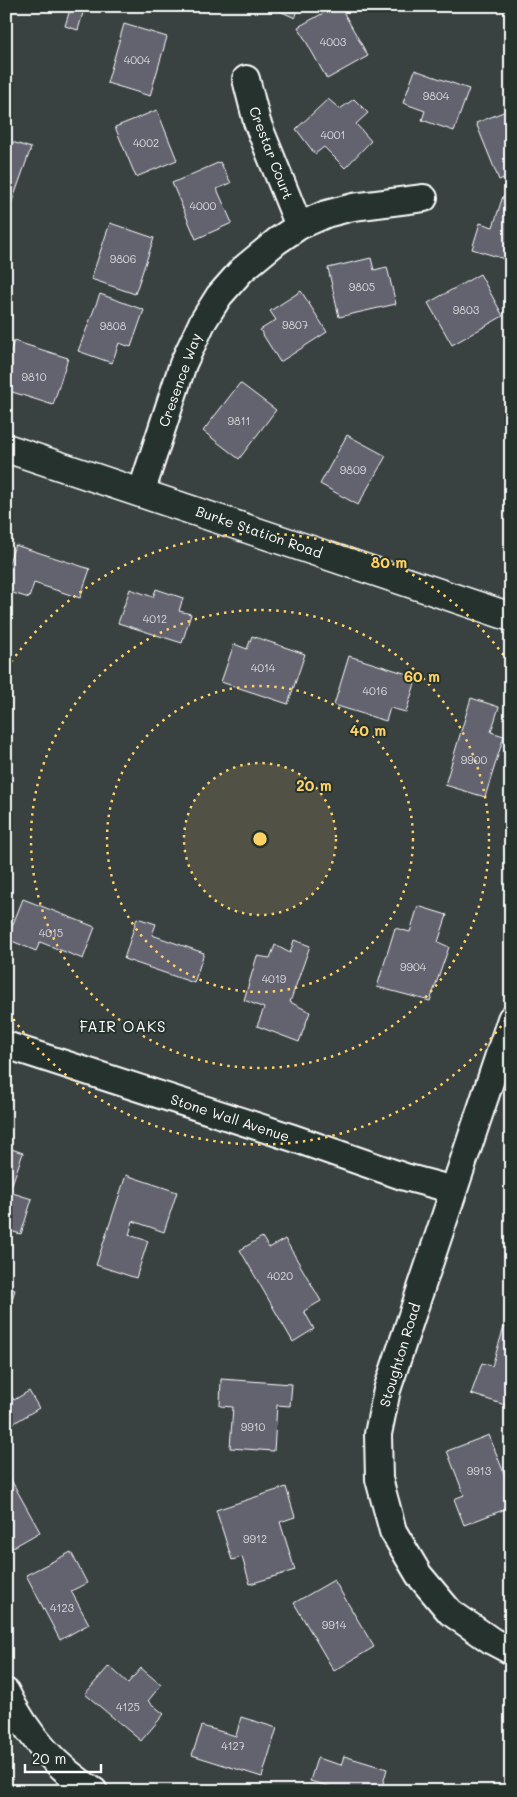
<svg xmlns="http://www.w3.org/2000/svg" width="517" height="1797" font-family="Mali,sans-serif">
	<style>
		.building { fill: #646370; stroke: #fff }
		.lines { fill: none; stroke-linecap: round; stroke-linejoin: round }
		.street-casing { stroke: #fff; stroke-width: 30 }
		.secondary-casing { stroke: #fff; stroke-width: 31 }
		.street { stroke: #26332d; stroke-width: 26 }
		.secondary { stroke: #26332d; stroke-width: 28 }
		.ring { fill: none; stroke: #ffd166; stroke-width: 2.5; stroke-dasharray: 2.5 5 }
		.labels { text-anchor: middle; stroke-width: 4; stroke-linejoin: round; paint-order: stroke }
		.number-label { font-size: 11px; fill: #d8d8db }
		.street-label { font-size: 14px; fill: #fff; stroke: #26332d }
		.neighbourhood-label { font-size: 15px; letter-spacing: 1px; fill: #fff; stroke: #26332d }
		.centre { fill: #ffd166; stroke: #26332d; stroke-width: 2.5 }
		.ring-label { font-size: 15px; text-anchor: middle; font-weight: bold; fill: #ffd166; stroke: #26332d; stroke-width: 4; stroke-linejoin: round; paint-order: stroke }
	</style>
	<rect width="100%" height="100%" fill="#394141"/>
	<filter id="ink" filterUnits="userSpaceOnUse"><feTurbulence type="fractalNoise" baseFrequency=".02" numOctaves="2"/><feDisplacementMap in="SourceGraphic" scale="10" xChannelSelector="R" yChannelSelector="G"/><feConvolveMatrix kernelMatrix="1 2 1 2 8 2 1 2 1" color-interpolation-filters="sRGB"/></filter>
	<g filter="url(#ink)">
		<path class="building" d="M71 6H85L78 30 65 26Z
			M269 6H300L295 18Z
			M336 6H340L368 56 327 79 298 27Z
			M124 24 167 37 150 96 107 83Z
			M415 70 469 89 454 131 422 120 425 111 403 103Z
			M328 99 340 109 354 99 368 113 356 124 371 141 345 168 324 147 315 154 296 129Z
			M511 109V175L499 180 476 123Z
			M157 110 177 160 136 177 115 127Z
			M6 140 31 148 6 219Z
			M220 162 231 183 217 189 232 223 196 239 172 183Z
			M503 196 511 198V261L472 249 480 223 493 227Z
			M110 223 154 238 135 294 91 279Z
			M371 258 374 270 387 267 396 304 339 317 328 268Z
			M480 274 503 316 452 345 428 303Z
			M301 291 327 332 280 362 260 330 276 320 270 311Z
			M100 294 144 310 131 347 119 343 112 363 78 351Z
			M14 341 68 358 53 405 6 390V364Z
			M240 383 276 410 239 459 203 431Z
			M347 435 386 456 358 505 320 484Z
			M15 545 90 569 80 598 34 583 29 598 6 591V571Z
			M130 589 153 597 156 589 183 598 179 611 191 614 182 643 118 623Z
			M252 636 305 654 288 704 221 682 234 644 247 649Z
			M349 656 417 677 406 712 390 708 386 721 334 705Z
			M471 698 499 707 491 732 504 736 485 797 445 785Z
			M23 899 95 927 83 959 40 942 36 951 7 939Z
			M418 906 447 915 438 942 449 947 430 1001 377 987 395 928 410 932Z
			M137 918 156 924 152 935 204 953 194 983 124 959Z
			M294 940 310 946 290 1002 310 1012 299 1042 257 1026 264 1008 244 1000 257 956 270 958 275 945 290 953Z
			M6 1147 23 1153 12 1184 6 1182Z
			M126 1175 177 1192 164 1232 133 1221 129 1235 148 1241 136 1278 96 1265Z
			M6 1191 32 1199 21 1234 6 1230Z
			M262 1237 269 1248 285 1239 321 1301 304 1311 314 1329 293 1342 240 1250Z
			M6 1287 15 1290 7 1315 6 1314Z
			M504 1327 511 1329V1407L471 1394 482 1363 492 1366Z
			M221 1379 292 1384 290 1406 277 1405 274 1451 230 1448 233 1407 220 1406Z
			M6 1388 14 1400 29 1391 39 1408 6 1428Z
			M489 1435 511 1491V1507L464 1525 454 1499 464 1495 447 1451Z
			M10 1478 40 1532 10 1549 6 1542V1480Z
			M286 1487 295 1517 280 1522 295 1570 250 1584 242 1557 232 1560 216 1510Z
			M71 1552 87 1583 71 1591 89 1624 60 1640 26 1575Z
			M334 1580 374 1647 334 1671 294 1603Z
			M109 1666 128 1683 141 1668 161 1685 148 1701 164 1714 141 1741 85 1694Z
			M241 1717 277 1728 262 1777 192 1755 202 1726 236 1736Z
			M344 1756 387 1769 381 1791H333L334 1788 310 1781 317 1758 341 1765Z"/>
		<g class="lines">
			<g class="street-casing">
				<path id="street" d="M246 79 257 122 299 226
					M141 493 183 364 202 323 219 296 242 270 277 241 299 226 326 214 353 207 424 198
					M511 1019 387 1390 378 1434 379 1479 393 1531 419 1575 450 1612 492 1641 511 1651
					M6 1045 293 1138 405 1177 454 1190
					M6 1692C26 1733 55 1767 94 1791"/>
			</g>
			<g class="secondary-casing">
				<path id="secondary" d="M6 448 511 617"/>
			</g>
			<use href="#street" class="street"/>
			<use href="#secondary" class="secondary"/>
		</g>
	</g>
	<circle cx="260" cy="839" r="76" fill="#ffd166" fill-opacity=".12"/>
	<g class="ring">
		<circle cx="260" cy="839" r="76"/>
		<circle cx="260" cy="839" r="153"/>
		<circle cx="260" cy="839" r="229"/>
		<path d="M510 1014A305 305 0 0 1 7 1010M7 668A305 305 0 0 1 510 664"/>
	</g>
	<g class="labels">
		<g class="number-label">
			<text x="333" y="46">4003</text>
			<text x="137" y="64">4004</text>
			<text x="436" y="100">9804</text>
			<text x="333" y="139">4001</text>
			<text x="146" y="147">4002</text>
			<text x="203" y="210">4000</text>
			<text x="123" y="263">9806</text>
			<text x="362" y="291">9805</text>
			<text x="466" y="314">9803</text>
			<text x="295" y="329">9807</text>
			<text x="113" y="330">9808</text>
			<text x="34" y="381">9810</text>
			<text x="239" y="425">9811</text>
			<text x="353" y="474">9809</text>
			<text x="155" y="623">4012</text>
			<text x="263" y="672">4014</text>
			<text x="375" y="695">4016</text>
			<text x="474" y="764">9900</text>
			<text x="51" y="937">4015</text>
			<text x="413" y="971">9904</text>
			<text x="274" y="983">4019</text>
			<text x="280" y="1280">4020</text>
			<text x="253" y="1431">9910</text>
			<text x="479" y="1475">9913</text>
			<text x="255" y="1543">9912</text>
			<text x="62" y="1612">4123</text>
			<text x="334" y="1629">9914</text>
			<text x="128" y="1711">4125</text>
			<text x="233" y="1750">4127</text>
		</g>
		<g class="street-label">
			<text transform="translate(271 153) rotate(69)" y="5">Crestar Court</text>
			<text transform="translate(180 380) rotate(-70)" y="5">Cresence Way</text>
			<text transform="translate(259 532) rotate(19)" y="5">Burke Station Road</text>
			<text transform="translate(230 1118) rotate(18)" y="5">Stone Wall Avenue</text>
			<text transform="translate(400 1355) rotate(-73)" y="5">Stoughton Road</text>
		</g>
		<g class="neighbourhood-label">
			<text x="123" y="1032">FAIR OAKS</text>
		</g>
	</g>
	<circle cx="260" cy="839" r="8" class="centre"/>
	<g class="ring-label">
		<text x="389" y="568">80 m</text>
		<text x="422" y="682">60 m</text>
		<text x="368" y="736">40 m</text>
		<text x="314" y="791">20 m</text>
	</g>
	<rect width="517" height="1797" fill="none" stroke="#26332d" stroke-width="25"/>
	<rect x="12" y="12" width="492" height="1772" fill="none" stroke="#fff" stroke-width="2" filter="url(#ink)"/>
	<path d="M25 1764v8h76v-8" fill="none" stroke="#ffffff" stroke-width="2.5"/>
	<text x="32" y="1764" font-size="15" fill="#ffffff" stroke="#26332d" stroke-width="4" paint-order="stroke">20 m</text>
</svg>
